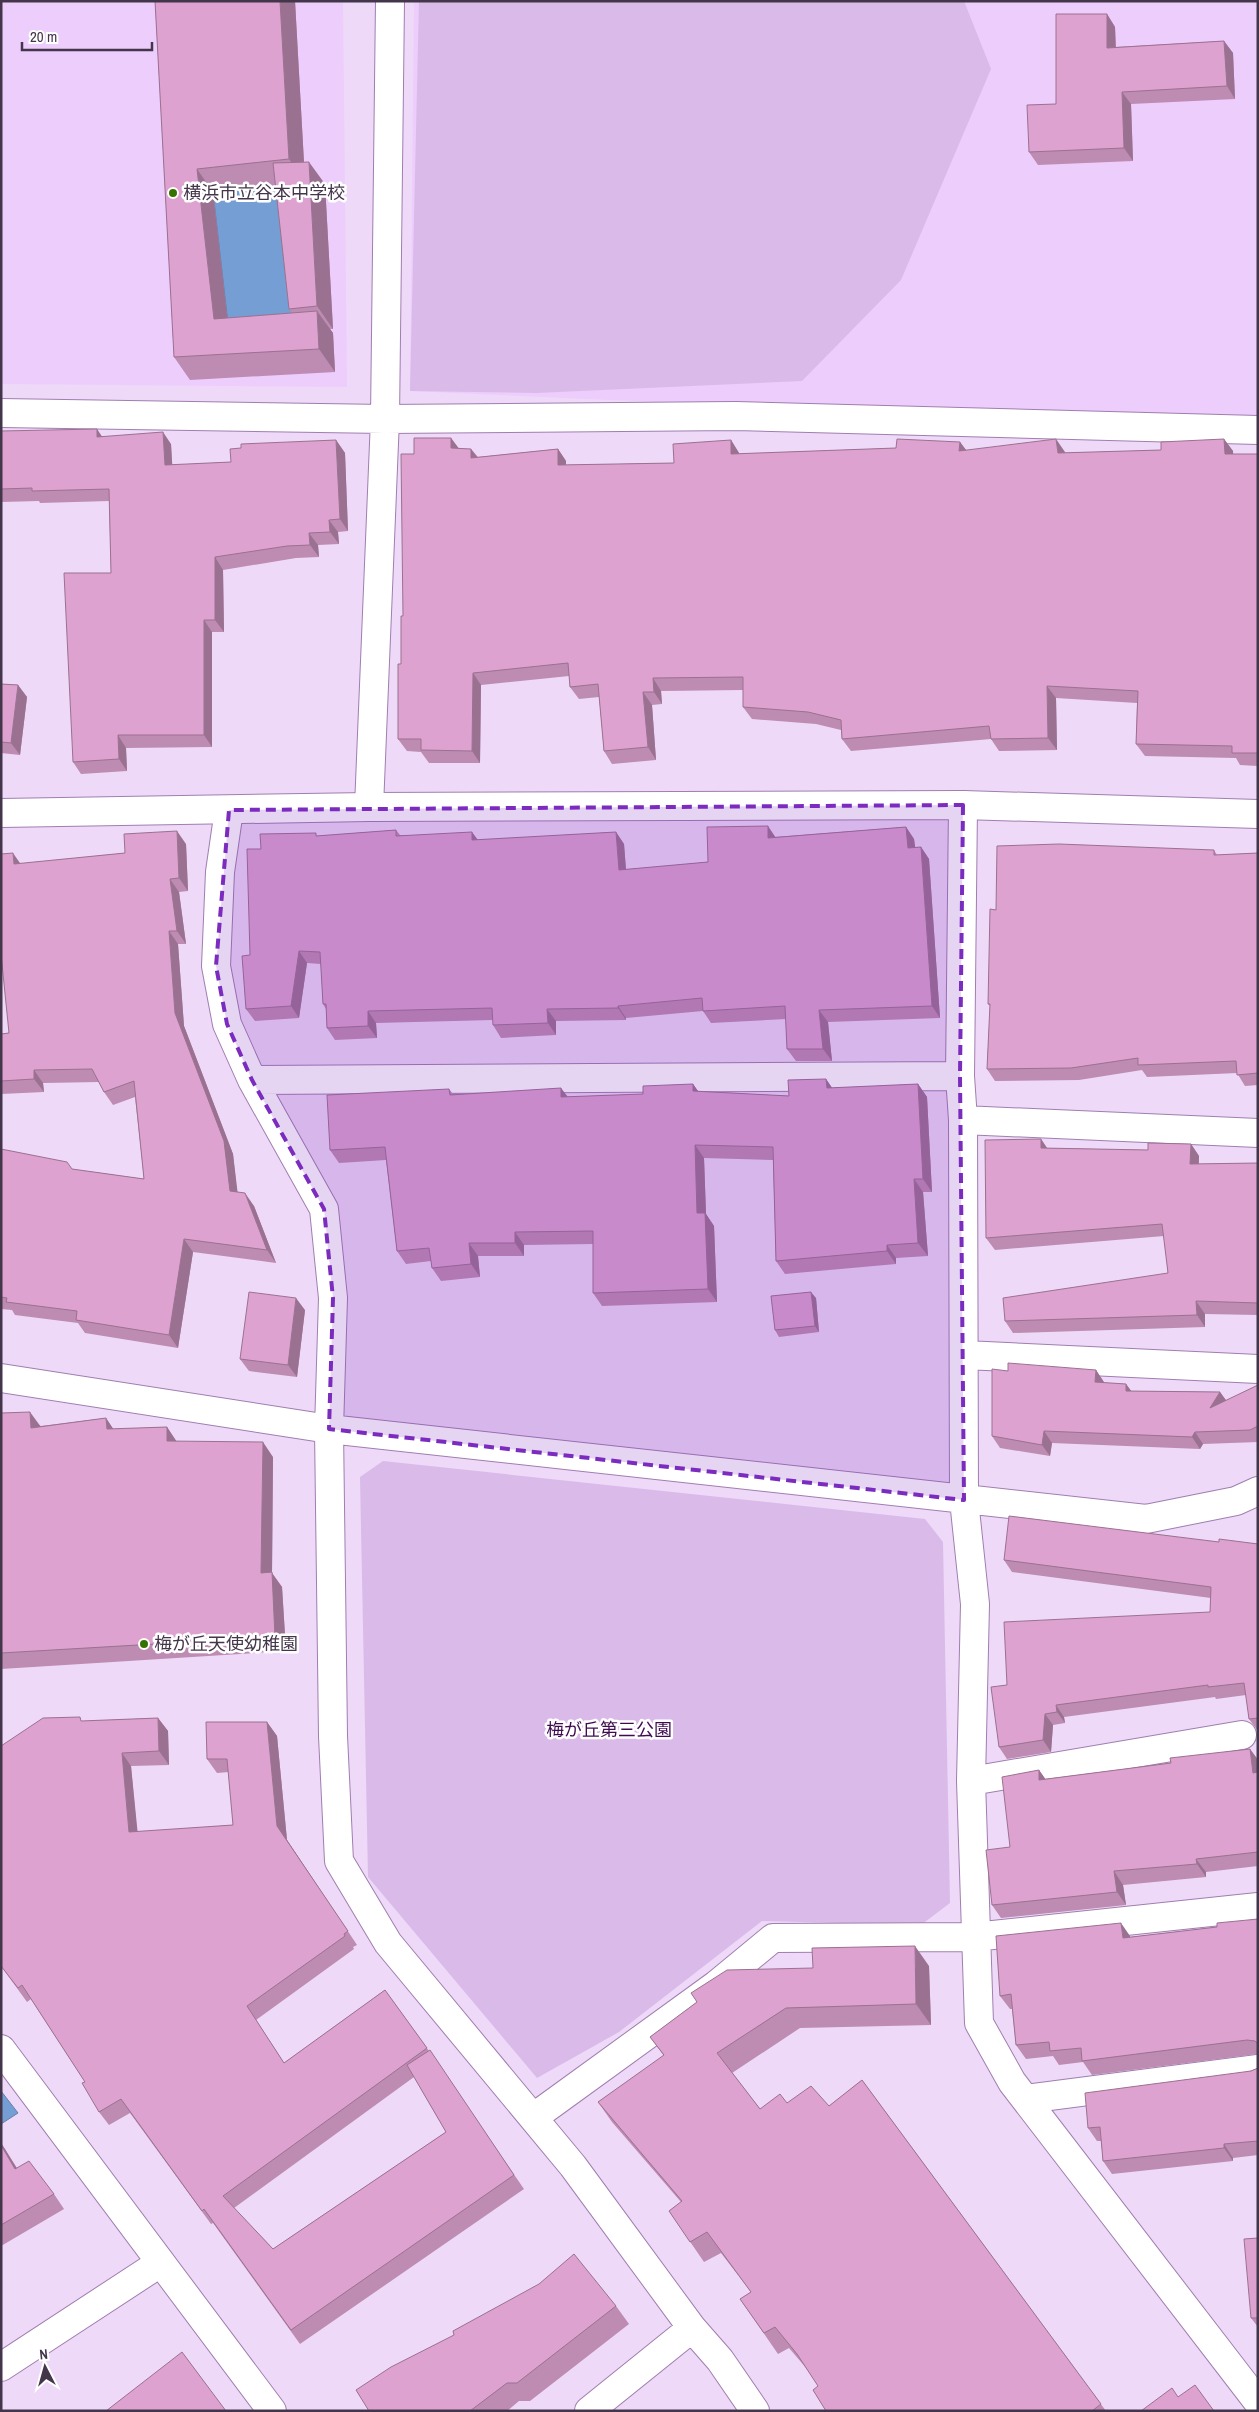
<svg xmlns="http://www.w3.org/2000/svg" width="1259" height="2412" font-family="'Archivo Narrow','Noto Sans JP',sans-serif">
	<style>
		.built { fill: #edcdfc }
		.green { fill: #dabae9 }
		.water { fill: #759ed4; stroke: #667fab }
		.lines { fill: none; stroke-linecap: round; stroke-linejoin: round }
		.street-casing { stroke: #a07eaf; stroke-width: 30 }
		.secondary-casing { stroke: #a07eaf; stroke-width: 30 }
		.street { stroke: #fff; stroke-width: 28 }
		.secondary { stroke: #fff; stroke-width: 28 }
		.wall { fill: #be8bb2; fill-rule: evenodd }
		.shaded-wall { fill: #9b7191 }
		.building { fill: #dda2cf; stroke: #9b7191 }
		.marked { fill: #7b2cbf; fill-opacity: 0.2; stroke: #7b2cbf; stroke-width: 4; stroke-dasharray: 10 6; stroke-linejoin: round }
		.poi-dot { fill: #377100; stroke: #fff; stroke-width: 2 }
		.labels { text-anchor: middle; stroke-width: 5; stroke-linejoin: round; paint-order: stroke }
		.poi-label { font-size: 18px; fill: #44364a; stroke: #fff; text-anchor: start }
		.park-label { font-size: 18px; fill: #3f0b51; stroke: #fff }
	</style>
	<rect width="100%" height="100%" fill="#eed9f8"/>
	<path class="built" d="M1 1H343L347 387 1 384Z
		M414 1H1258V429L410 391Z"/>
	<path class="green" d="M419 1H964L991 69 901 280 802 381 536 393 410 391Z
		M383 1461 925 1519 943 1542 950 1903 921 1925 762 1921 619 2032 537 2078 368 1877 360 1477Z"/>
	<path class="water" d="M289 183 305 335 230 341 213 192Z
		M1 2091 18 2113 1 2124Z"/>
	<g class="lines">
		<g class="street-casing">
			<path id="street" d="M1 413 385 419 736 416 1258 430
				M963 805 960 1076 963 1120 964 1500 975 1604 971 1781 979 2023 1012 2082 1258 2402
				M369 807 385 419 390 1
				M229 810 220 872 216 966 227 1024 252 1080 324 1209 333 1298 329 1429 333 1736 339 1861 388 1943 573 2166 692 2328 720 2360 755 2411
				M252 1080 960 1076
				M963 1120 1258 1133
				M965 1355 1258 1369
				M1 1378 329 1429 1146 1519 1236 1501 1258 1491
				M971 1781 1242 1735
				M1026 2099 1258 2069
				M534 2117 716 1985 773 1938 974 1937 1258 1907
				M1 2367 160 2263
				M589 2411 692 2328"/>
		</g>
		<g class="secondary-casing">
			<path id="secondary" d="M1 813 369 807 963 805 1258 814
				M1 2049 272 2411"/>
		</g>
		<use href="#street" class="street"/>
		<use href="#secondary" class="secondary"/>
	</g>
	<path class="wall" d="M155 1H295L304 162 325 184 333 329H330L333 333 335 372 190 380 174 357ZM276 185 289 309 292 313 227 318 213 192Z
		M1107 14 1115 27 1116 47 1224 41 1233 53 1235 99 1131 104 1133 161 1038 165 1029 152Z
		M1 431 102 436 171 444 172 465 231 462 241 448 336 440 345 453 348 531 338 532 339 544 318 545 319 557 296 558 223 570 224 632H212V747L126 748 127 771 81 774 73 762 111 573 109 501 40 503 39 501 1 502Z
		M451 438 459 449H471L478 457 558 449 566 461V465L674 463 731 440 739 453V454L896 448 960 442 966 450 1065 452V453L1161 450 1224 439 1233 451V454H1258V766L1240 765 1236 758 1145 756 1136 744 1137 703 1056 698 1057 750 999 751 991 739 851 751 842 739 841 730 816 724 752 719 743 707V690L661 691 662 704 652 705 656 760 612 764 604 751 599 697 579 699 570 687 569 676 481 685 480 763H429L421 752 407 751 398 739 403 616 414 454Z
		M1 684 18 685 27 697 20 755 1 753Z
		M906 827 914 839 915 847H921L929 859 940 1018 828 1022 832 1061H796L787 1049 786 1019 711 1023 703 1011 626 1018V1020L556 1021V1035L501 1038 493 1025V1020L376 1023 377 1038 335 1040 327 1028 326 1009 323 1004 321 964 307 963 299 1018 255 1021 246 1009 261 849 318 836 396 830 400 835 477 840 616 832 624 844 626 870 708 862 775 837Z
		M186 844 188 891 179 892 186 944H178L184 1026 233 1154 237 1192 254 1206 276 1263 193 1252 178 1348 85 1333 78 1323 15 1315 12 1310 1 1309V1149L72 1169 144 1179 135 1097 113 1105 104 1092 99 1082 43 1083 44 1092 1 1094V1034L9 1033 20 864 125 853Z
		M1214 850 1217 855 1258 853V1085L1245 1086 1237 1073 1147 1077 1142 1070 1079 1080 995 1081 987 1069 990 1006 988 1004 996 910Z
		M826 1079 832 1088 918 1084 927 1097 932 1192H923L928 1256 896 1258V1264L785 1274 776 1261 773 1160 704 1158 706 1214 714 1226 717 1302 602 1306 593 1293V1244L524 1245V1256H478L480 1277 441 1281 432 1268 431 1261 406 1264 397 1251 386 1160 339 1163 330 1150 449 1089 453 1094 567 1097 643 1094 693 1084 698 1091 789 1096Z
		M1041 1139 1047 1148 1148 1150 1191 1144 1199 1156V1164L1258 1163V1315L1205 1314V1327L1013 1333 1005 1321 1168 1273 1164 1236 995 1250 986 1238Z
		M816 1298 819 1332 779 1337 775 1330Z
		M305 1310 297 1377 249 1371 240 1359Z
		M1096 1370 1104 1383 1126 1384 1131 1391 1220 1392 1226 1401 1258 1385V1442L1203 1444 1200 1449 1052 1443 1050 1456 1000 1448 992 1436 1008 1371Z
		M1 1413 41 1426 106 1418 113 1429 167 1427 176 1441 273 1457 272 1573 282 1587 286 1651 1 1669Z
		M1219 1542 1258 1544V1731L1249 1719 1246 1695 1216 1699 1215 1697 1064 1717 1065 1723 1053 1725 1051 1752 1007 1759 999 1747 1007 1685 1210 1612 1211 1598 1012 1572 1004 1560Z
		M158 1718 168 1731 169 1765 131 1766 137 1832 233 1825 229 1772 217 1773 207 1759 267 1722 277 1736 287 1840 357 1945 353 1947 354 1949 256 2020 284 2063 385 1990 429 2051 524 2189 300 2344 213 2223 211 2224 130 2113 109 2125 99 2112 85 2082 31 1999 27 2002 1 1966 84 1721ZM414 2077 446 2132 273 2249 234 2208Z
		M1250 1749 1258 1760V1866L1206 1872V1877L1123 1885 1126 1905 1001 1918 992 1905 1010 1847 1039 1770 1045 1779 1171 1763Z
		M1258 1919V2054L1092 2075 1083 2062 1059 2065 1053 2056 1026 2059 1016 2045 1012 2009H1010L1000 1996 1130 1936V1937L1217 1927Z
		M929 1966 931 2025 800 2028 732 2073 760 2109 787 2103 829 2106 862 2080 1106 2411H826L818 2386 807 2369 789 2348 778 2354 740 2299 751 2292 721 2253 704 2262 669 2211 681 2202 612 2122 598 2102 664 2056 650 2037 697 2002Z
		M1258 2068V2155L1233 2158V2161L1112 2174 1103 2161 1101 2141H1097L1088 2128Z
		M1 2143 17 2168 54 2194 64 2209 1 2246Z
		M1258 2238V2327L1251 2318Z
		M616 2306 629 2324 530 2401H519L507 2411H369Z"/>
	<path class="shaded-wall" d="M280 1H295L305 181 289 159Z
		M1107 14 1115 27 1116 60 1107 48Z
		M1224 41 1233 53 1235 99 1227 86Z
		M1122 92 1131 104 1133 161 1124 148Z
		M309 162 325 184 333 329 317 306Z
		M197 169 213 192 230 341 214 319Z
		M317 311 333 333 335 372 319 349Z
		M97 429 105 441 97 437Z
		M163 432 171 444 173 477 165 465Z
		M451 438 460 450 451 448Z
		M1056 439 1065 452 1067 466 1058 453Z
		M1224 439 1233 451 1234 466 1225 454Z
		M336 440 345 453 348 531 340 519Z
		M731 440 739 453 740 467 731 454Z
		M960 442 969 454 959 451Z
		M471 449 480 461 471 458Z
		M558 449 566 461V477L558 465Z
		M329 520 338 532 339 544 330 532Z
		M309 533 318 545 319 557 310 545Z
		M215 557 223 570 224 632 215 620Z
		M204 620 212 632V747L204 735Z
		M473 673 481 685 480 763 472 751Z
		M653 678 661 691 662 704 654 692Z
		M18 685 27 697 20 755 11 743Z
		M1047 686 1056 698 1057 750 1048 738Z
		M643 692 652 705 656 760 648 747Z
		M118 735 126 748 127 771 119 759Z
		M768 826 776 838H768Z
		M906 827 914 839 917 860 908 848Z
		M177 831 186 844 188 891 179 878Z
		M472 832 481 844 472 840Z
		M616 832 624 844 627 883 619 870Z
		M921 847 929 859 940 1018 932 1006Z
		M13 853 22 866 14 864Z
		M170 879 179 892 186 944 177 931Z
		M169 931 178 944 184 1026 233 1154 239 1204 230 1191 175 1013Z
		M299 951 307 963 299 1018 291 1006Z
		M618 1006 626 1018V1020L618 1008Z
		M547 1009 556 1021V1035L548 1023Z
		M819 1010 828 1022 832 1061 823 1049Z
		M368 1011 376 1023 377 1038 368 1026Z
		M34 1070 43 1083 44 1092 34 1079Z
		M826 1079 835 1092 827 1088Z
		M693 1084 702 1097 693 1091Z
		M918 1084 927 1097 932 1192 923 1179Z
		M561 1088 571 1101 561 1097Z
		M1041 1139 1049 1151 1041 1148Z
		M1191 1144 1199 1156 1198 1176 1190 1164Z
		M695 1145 704 1158 706 1214 714 1226 717 1302 708 1289 697 1213Z
		M914 1179 923 1192 928 1256 918 1243Z
		M245 1193 254 1206 276 1263 267 1250Z
		M515 1232 524 1245V1256L515 1243Z
		M184 1239 193 1252 178 1348 169 1335Z
		M469 1243 478 1256 480 1277 471 1264Z
		M887 1245 896 1258V1264L887 1251Z
		M811 1292 816 1298 819 1332 815 1326Z
		M296 1298 305 1310 297 1377 288 1365Z
		M1196 1301 1205 1314V1327L1197 1315Z
		M1096 1370 1104 1382V1394L1095 1382Z
		M1126 1384 1135 1396 1126 1391Z
		M1220 1392 1229 1404 1210 1408Z
		M30 1412 41 1427 31 1428Z
		M106 1418 116 1433 107 1429Z
		M167 1427 177 1442 167 1441Z
		M1044 1431 1052 1443 1050 1456 1042 1445Z
		M1195 1432 1203 1444 1200 1449 1192 1437Z
		M263 1442 273 1457 272 1573 282 1587 286 1651 275 1637 261 1573Z
		M1056 1705 1064 1717 1065 1723 1057 1712Z
		M1045 1714 1053 1725 1051 1752 1043 1740Z
		M158 1718 168 1731 169 1765 159 1751Z
		M267 1722 277 1736 287 1840 357 1945 277 1826Z
		M1250 1749 1258 1760V1780L1253 1773Z
		M122 1753 131 1766 139 1846 129 1832Z
		M1039 1770 1049 1784 1039 1780Z
		M1196 1859 1206 1872V1877L1197 1864Z
		M1114 1871 1123 1885 1126 1905 1117 1892Z
		M1121 1923 1130 1936 1132 1951 1123 1938Z
		M915 1946 929 1966 931 2025 916 2004Z
		M1 2143 5 2149 26 2184 15 2169 1 2145Z
		M1224 2144 1233 2158V2161L1224 2148Z"/>
	<path class="building" d="M155 1H280L289 159 197 169 214 319 317 311 319 349 174 357Z
		M1056 14H1107V48L1224 41 1227 86 1122 92 1124 148 1029 152 1027 105 1056 104Z
		M309 162 317 306 289 309 273 163Z
		M97 429V437L163 432 165 465 231 462 230 449 241 448V444L336 440 340 519 329 520 330 532 309 533 310 545 287 546 215 557V620H204V735H118L119 759 73 762 64 573H111L109 489 32 491V488L1 489V431Z
		M414 438H451V448L471 449V458L558 449V465L674 463 673 444 731 440V454L896 448 897 439 960 442 959 451 1056 439 1058 453 1161 450V442L1224 439 1225 454H1258V753H1232V746L1136 744 1138 691 1047 686 1048 738 991 739 989 726 842 739 841 720 808 712 743 707V677L653 678 654 692H643L648 747 604 751 598 684 570 687 568 663 473 673 472 751 421 750V739H398V664H401V616H403L401 454H414Z
		M1 684 18 685 11 743 1 742Z
		M768 826V838L906 827 908 848 921 847 932 1006 819 1010 823 1049H787L785 1006 703 1011 702 998 618 1006V1008L547 1009 548 1023 493 1025 492 1008 368 1011V1026L327 1028 326 1004H323L320 952 299 951 291 1006 246 1009 242 956 250 955 247 849H261L260 834 316 833V836L396 830V836L472 832V840L616 832 619 870 708 862 707 827Z
		M177 831 179 878 170 879 177 931H169L175 1013 224 1141 230 1191 245 1193 267 1250 184 1239 169 1335 76 1320 77 1311 6 1302 7 1298 1 1297V1149L67 1162 72 1169 144 1179 134 1081 104 1092 92 1069 34 1070V1079L1 1081V1034L9 1033 1 954V854L13 853 14 864 125 853 124 834Z
		M1059 844 1214 850V855L1258 853V1073L1237 1075 1236 1061 1138 1065V1058L1071 1068 987 1069 990 1004H988L990 909 996 910 997 846Z
		M826 1079 827 1088 918 1084 923 1179H914L918 1243 887 1245V1251L776 1261 773 1147 695 1145 697 1213H705L708 1289 593 1293V1231L515 1232V1243H469L471 1264 432 1268 429 1248 397 1251 385 1147 330 1150 327 1095 449 1089 450 1095 561 1088V1097L643 1094V1086L693 1084V1091L789 1096 788 1080Z
		M1041 1139V1148L1148 1150V1143L1191 1144 1190 1164 1258 1163V1303L1196 1301 1197 1315 1005 1321 1003 1298 1168 1273 1162 1224 986 1238 985 1140Z
		M249 1292 296 1298 288 1365 240 1359Z
		M811 1292 815 1326 775 1330 771 1296Z
		M1008 1363 1096 1370 1095 1382 1126 1384V1391L1220 1392 1210 1408 1258 1385V1426L1250 1430 1195 1432 1192 1437 1044 1431 1042 1445 992 1436V1369L1008 1371Z
		M30 1412 31 1428 106 1418 107 1429 167 1427V1441L263 1442 261 1573 272 1572 275 1637 1 1653V1413Z
		M1009 1516 1219 1542V1539L1258 1544V1718L1249 1719 1244 1683 1208 1687V1685L1056 1705 1057 1712 1045 1714 1043 1740 999 1747 991 1687 1007 1685 1004 1622 1210 1612 1211 1587 1004 1560Z
		M80 1717 81 1721 158 1718 159 1751 122 1753 129 1832 233 1825 227 1759H207L206 1722H267L277 1826 348 1931 344 1934 345 1936 247 2006 284 2063 385 1990 427 2048 223 2196 273 2249 446 2132 407 2065 430 2050 514 2175 291 2330 204 2209 202 2211 121 2099 99 2112 82 2083 85 2082 22 1985 18 1988 1 1966V1746L43 1718Z
		M1250 1749 1253 1773 1258 1772V1852L1196 1859 1197 1864 1114 1871 1117 1892 992 1905 986 1850 1010 1847 1002 1777 1039 1770V1780L1171 1763 1170 1758Z
		M1258 1919V2044L1255 2041 1247 2040 1082 2061 1081 2048 1050 2051 1049 2042 1016 2045 1011 1994 1000 1996 996 1936 1121 1923 1123 1938 1217 1927V1923Z
		M915 1946 916 2004 786 2008 717 2053 760 2109 780 2094 787 2103 811 2086 829 2106 862 2080 1101 2404 1092 2411H826L813 2390 818 2386 797 2354 775 2327 764 2333 740 2299 751 2292 707 2232 690 2242 669 2211 682 2201 598 2102 664 2055 650 2037 697 2002 691 1993 727 1970 813 1968 812 1948Z
		M1258 2068V2141L1224 2144V2148L1103 2161 1100 2127 1088 2128 1085 2093 1251 2071Z
		M1 2145 15 2169 29 2161 54 2194 1 2225Z
		M1258 2238V2318H1251L1244 2239Z
		M574 2254 616 2306 517 2383H507L470 2411H369L356 2390 391 2367 454 2335 453 2331 539 2284Z
		M182 2352 226 2411H106Z
		M1195 2385 1214 2411H1141L1172 2388 1178 2397Z"/>
	<path class="marked" d="M963 805 960 1076 964 1500 329 1429 333 1298 324 1209 252 1080 227 1024 216 966 229 810Z"/>
	<g class="poi-dot">
		<circle cx="173" cy="193" r="5"/>
		<circle cx="144" cy="1644" r="5"/>
	</g>
	<g class="labels">
		<g class="poi-label">
			<text x="183" y="199">横浜市立谷本中学校</text>
			<text x="154" y="1650">梅が丘天使幼稚園</text>
		</g>
		<g class="park-label">
			<text x="609" y="1736">梅が丘第三公園</text>
		</g>
	</g>
	<rect width="1259" height="2412" fill="none" stroke="#44364a" stroke-width="5"/>
	<g transform="translate(45 2367) rotate(354)" stroke="#ffffff" stroke-width="4" paint-order="stroke">
	<path d="M0-4L9 19L0 12L-9 19Z" fill="#44364a"/>
	<text y="-8" font-size="14" font-weight="bold" text-anchor="middle" fill="#44364a">N</text>
	</g>
	<path d="M22 42v8h130v-8" fill="none" stroke="#44364a" stroke-width="2.5"/>
	<text x="30" y="42" font-size="15" fill="#44364a" stroke="#ffffff" stroke-width="4" paint-order="stroke">20 m</text>
</svg>
